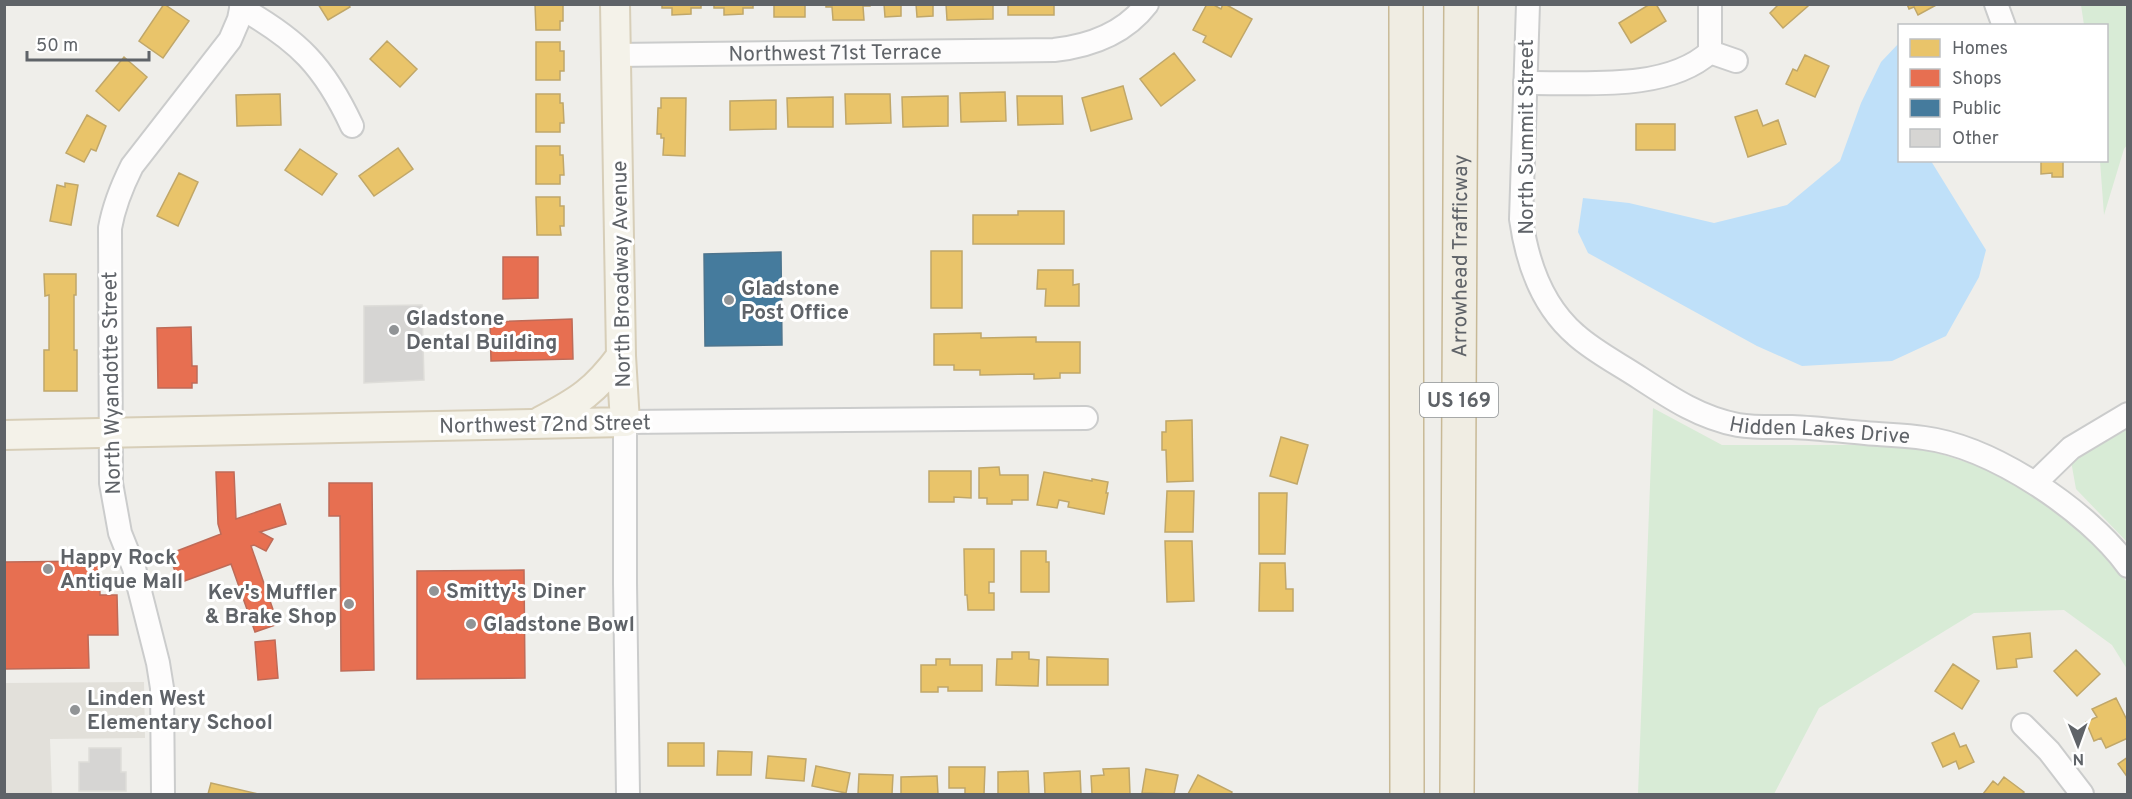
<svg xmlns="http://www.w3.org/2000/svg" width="2132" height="799" font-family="Overpass,sans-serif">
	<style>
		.education { fill: #e2e0da }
		.green { fill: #d8ebd6 }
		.water { fill: #bfe0f9 }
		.homes { fill: #e9c46a; stroke: #c0a769; stroke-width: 1.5 }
		.shops { fill: #e76f51; stroke: #be6b58; stroke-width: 1.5 }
		.public { fill: #457b9d; stroke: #4d748d; stroke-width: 1.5 }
		.building { fill: #d6d5d3; stroke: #deddd9; stroke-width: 1.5 }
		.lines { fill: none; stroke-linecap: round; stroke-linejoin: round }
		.minor-casing { stroke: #cbcccc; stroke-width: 26 }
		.major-casing { stroke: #d7ceb8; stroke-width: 32 }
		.highway-casing { stroke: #c8b996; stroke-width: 36 }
		.minor { stroke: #fdfcfc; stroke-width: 22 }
		.major { stroke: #f4f2e9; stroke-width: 28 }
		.highway { stroke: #f0ede3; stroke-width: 33 }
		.poi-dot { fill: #919496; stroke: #fff; stroke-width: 2 }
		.labels { text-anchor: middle; stroke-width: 6; stroke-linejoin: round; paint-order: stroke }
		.shield { fill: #fff; stroke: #8f9295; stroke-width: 1.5 }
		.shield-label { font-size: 20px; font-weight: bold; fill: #5f6368 }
		.street-label { font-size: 21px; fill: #5f6368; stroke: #fff }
		.poi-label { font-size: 21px; font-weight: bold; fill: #5f6368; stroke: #fff; text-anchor: start }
	</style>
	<rect width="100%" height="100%" fill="#efeeea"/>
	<path class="education" d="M144 682 145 738 50 739 52 794H5V683Z"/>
	<path class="green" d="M2081 5H2127V145L2124 149 2104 215 2100 161 2106 160V26L2084 25Z
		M1653 408 1722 445H1912L2004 474 2071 519 2127 582V669L2112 645 2064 610 1974 613 1819 708 1774 794H1638Z
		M2127 425V542L2076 489 2071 461Z"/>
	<path class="water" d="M1899 43 1900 160 1931 161 1986 250 1979 277 1946 336 1892 361 1802 366 1757 346 1588 253 1578 232 1583 198 1629 203 1714 223 1787 205 1840 161 1861 103 1881 62Z"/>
	<path class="homes" d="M164 4 189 21 163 58 139 41Z
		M318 4H348L350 7 328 20Z
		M535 4H563V21H560V30H536Z
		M662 4H701V8H691V14L672 15V8H662Z
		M714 4H753V8H743V14L724 15V8H714Z
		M774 4H805V17H774Z
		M826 4H870V6H863L864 20H833L832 7H826Z
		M884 4H901V16L885 17Z
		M916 4H933V16L917 17Z
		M946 4H993V19L947 20Z
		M1008 4H1054V15H1008Z
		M1207 4H1212L1221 9 1223 4H1225L1252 19 1231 57 1203 42 1206 36 1193 30Z
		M1650 4H1656L1666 21 1631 43 1619 23Z
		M1807 4 1808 6 1783 28 1770 13 1779 4Z
		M1907 4H1938L1918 15 1914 7 1909 9Z
		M387 41 417 69 400 87 370 59Z
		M536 42H560V51H564V71H560V80H536Z
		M1174 53 1195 80 1161 106 1140 79Z
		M1805 55 1829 66 1815 97 1786 84 1793 69 1797 71Z
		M124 57 147 77 119 111 96 91Z
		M1123 86 1132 119 1091 131 1082 98Z
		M1005 92 1006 121 961 122 960 93Z
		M280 94 281 125 237 126 236 95Z
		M536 94H560V103H563L564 123H560V132H536Z
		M845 94H890L891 123 846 124Z
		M948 96V126L903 127 902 97Z
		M1017 96H1062L1063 124 1018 125Z
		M833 97V127H788L787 98Z
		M661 98H686L685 156 663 155 664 138H661V134H657L658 108H661Z
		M776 100V129L730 130V101Z
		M1757 110 1763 126 1778 120 1786 144 1748 157 1735 117Z
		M87 115 106 126 96 151 91 149 84 162 66 153Z
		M1636 124H1675V150H1636Z
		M536 146H560V155H563L564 175H560V184H536Z
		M398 148 413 169 374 196 359 176Z
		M300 149 337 174 322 195 285 170Z
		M2041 160H2063V177H2052V173L2041 174Z
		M179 173 198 182 178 226 157 216Z
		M65 183 78 185 71 225 50 221 57 185 65 187Z
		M536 197H560V206H564V226H560L561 235H537Z
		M1018 211H1064V244H973V215H1018Z
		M931 251H962V308H931Z
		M1038 270H1073V285L1079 284V306H1045L1046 289H1037Z
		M44 274H76V295H74V350H77V391H44V350H49V295L45 296Z
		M981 333V338L1036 337V342H1080V373H1060V378L1034 379V374L980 375V370H954V365H934V334Z
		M1192 420 1193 481 1167 482 1166 450H1162V432H1166V421Z
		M1281 437 1308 445 1297 484 1270 476Z
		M999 467 1000 475H1028V500H1012V504H987V498H979V468Z
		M929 471H971V498L954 497V502H929Z
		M1044 472 1092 481V479L1108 482 1106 493H1108L1104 514 1068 507 1069 502 1059 500 1057 508 1037 505Z
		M1167 491H1194L1193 532H1165Z
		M1259 493H1287L1285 554H1259Z
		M1165 541H1192L1194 601 1167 602Z
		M964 549H994V582H989V593H994V610H968L967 595H965Z
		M1021 551H1046V562H1049V592H1021Z
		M1260 563H1285L1286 589H1293V611H1259Z
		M2030 633 2032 657 2016 659 2017 667 1997 669 1993 637Z
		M2076 650 2100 674 2077 696 2054 671Z
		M1012 652H1029V659L1039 660 1038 686 996 685 997 659H1012Z
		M1047 657 1108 659V685H1047Z
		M936 659H950V665H982V691H948V687H938V692H921V665H936Z
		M1953 664 1979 681 1962 709 1935 691Z
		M2116 698 2128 722V738L2106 748 2101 738 2094 741 2086 722 2097 717 2092 709Z
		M1954 733 1960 747 1966 745 1974 762 1959 769 1956 761 1943 767 1932 743Z
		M668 743H704V766H668Z
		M718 751 752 752 751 775H717Z
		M768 756 806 759 804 781 766 778Z
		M2128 757V778L2118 764Z
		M816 766 850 773 846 793 812 786Z
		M949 767H985L984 794H965V788H949Z
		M1129 768 1130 794H1092L1091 776 1104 775 1103 769Z
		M1146 769 1178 775 1174 794 1142 793Z
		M1028 771 1029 794H998V772Z
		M1080 771 1081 794H1045L1044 773Z
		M859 774 893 775 892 794H858Z
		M1198 775 1232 792 1231 794H1188Z
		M937 776 938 794H901V777Z
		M2004 777 2024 792 2022 794H1983L1993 781 1998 785Z
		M211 783 258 794H208Z"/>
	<path class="shops" d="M503 257H538V298L503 299Z
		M572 319 573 359 491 361 490 322Z
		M191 327 192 366H197V383H192V388H158L157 328Z
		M216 472H234L236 519 280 504 286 524 260 532 273 539 266 551 254 545 251 546 278 624 255 632 231 564 179 583 169 554 221 534 218 524Z
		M329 483H372L374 670 341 671 340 516H329Z
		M99 561 100 595H117L118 635H88L89 668 4 669V562Z
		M524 570 525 678 417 679V571Z
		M275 640 278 678 258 680 255 642Z"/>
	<path class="public" d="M781 252 782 345 705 346 704 254Z"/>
	<path class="building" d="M422 305 424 380 364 383V306Z
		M89 748H121V772H126V791H79V762H89Z"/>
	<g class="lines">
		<g class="minor-casing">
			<g id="minor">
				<path id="s1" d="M1528 4 1521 219C1527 262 1542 306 1576 335 1595 352 1619 364 1640 378 1672 399 1701 418 1738 425 1756 428 1774 427 1792 427 1816 428 1841 431 1865 433 1884 435 1904 435 1924 438 1993 447 2087 510 2128 566"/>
				<path d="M1996 4 2004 26"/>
				<path d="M241 8C298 40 324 66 352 126"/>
				<path d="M1710 52 1736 61"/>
				<path id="s2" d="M616 55 1054 50C1090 46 1124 34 1147 4"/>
				<path d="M1525 83C1582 82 1666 92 1710 52V4"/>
				<path d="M2035 483 2071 448 2128 414"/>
				<path d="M2023 725 2049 751 2082 794"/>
				<path d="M163 794 162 688 158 663 134 568 120 533 111 483 110 228C114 205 122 186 132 166L230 40 239 19 242 4"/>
				<path d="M628 794 625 583V422L1086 418"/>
			</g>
		</g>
		<g class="major-casing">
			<path id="major" d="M541 421C579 401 595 391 621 356
				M4 435 625 422 621 356 615 4"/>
		</g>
		<g class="highway-casing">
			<g id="highway">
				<path d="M1406 4 1407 794"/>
				<path id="s3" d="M1457 794 1461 4"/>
			</g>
		</g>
		<use href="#minor" class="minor"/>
		<use href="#major" class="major"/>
		<use href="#highway" class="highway"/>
	</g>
	<g class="poi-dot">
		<circle cx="729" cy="300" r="6"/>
		<circle cx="394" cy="330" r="6"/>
		<circle cx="48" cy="569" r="6"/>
		<circle cx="434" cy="591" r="6"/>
		<circle cx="349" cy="604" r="6"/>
		<circle cx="471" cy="624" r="6"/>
		<circle cx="75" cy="710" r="6"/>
	</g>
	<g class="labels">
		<rect class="shield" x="1420" y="383" width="78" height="34" rx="4.5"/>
		<g class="shield-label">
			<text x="1459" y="407">US 169</text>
		</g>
		<g class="street-label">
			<text dy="7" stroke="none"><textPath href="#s2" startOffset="219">Northwest 71st Terrace</textPath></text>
			<text transform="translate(1526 137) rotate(-90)" y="7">North Summit Street</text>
			<text dy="7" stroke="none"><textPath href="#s3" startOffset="538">Arrowhead Trafficway</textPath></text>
			<text transform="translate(621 274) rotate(-91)" y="7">North Broadway Avenue</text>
			<text transform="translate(111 383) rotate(-91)" y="7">North Wyandotte Street</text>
			<text transform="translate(545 424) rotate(-1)" y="7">Northwest 72nd Street</text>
			<text dy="7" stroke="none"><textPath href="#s1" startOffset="615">Hidden Lakes Drive</textPath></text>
		</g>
		<g class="poi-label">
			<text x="741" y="295">Gladstone<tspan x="741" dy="24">Post Office</tspan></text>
			<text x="406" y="325">Gladstone<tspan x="406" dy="24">Dental Building</tspan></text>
			<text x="60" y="564">Happy Rock<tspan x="60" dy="24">Antique Mall</tspan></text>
			<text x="446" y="598">Smitty's Diner</text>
			<text x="337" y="599" text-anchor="end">Kev's Muffler<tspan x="337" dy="24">&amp; Brake Shop</tspan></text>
			<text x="483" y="631">Gladstone Bowl</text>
			<text x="87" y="705">Linden West<tspan x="87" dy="24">Elementary School</tspan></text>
		</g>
	</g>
	<rect width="2132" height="799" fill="none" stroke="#5f6368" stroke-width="12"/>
	<rect x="1898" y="24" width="210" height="138" fill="#ffffff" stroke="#bfc1c3" stroke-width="1.5"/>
	<rect x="1910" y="39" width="30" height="18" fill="#e9c46a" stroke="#bfc1c3" stroke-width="1.5"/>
	<text x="1952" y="54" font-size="18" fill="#5f6368">Homes</text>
	<rect x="1910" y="69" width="30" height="18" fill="#e76f51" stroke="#bfc1c3" stroke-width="1.5"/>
	<text x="1952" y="84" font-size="18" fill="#5f6368">Shops</text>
	<rect x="1910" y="99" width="30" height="18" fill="#457b9d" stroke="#bfc1c3" stroke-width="1.5"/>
	<text x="1952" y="114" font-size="18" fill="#5f6368">Public</text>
	<rect x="1910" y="129" width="30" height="18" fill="#d6d5d3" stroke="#bfc1c3" stroke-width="1.5"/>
	<text x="1952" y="144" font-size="18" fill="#5f6368">Other</text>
	<g transform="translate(2078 745) rotate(179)" stroke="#ffffff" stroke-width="4.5" paint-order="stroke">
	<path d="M0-4.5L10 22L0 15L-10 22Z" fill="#5f6368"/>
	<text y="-9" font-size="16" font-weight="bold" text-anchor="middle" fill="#5f6368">N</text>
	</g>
	<path d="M27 51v9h122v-9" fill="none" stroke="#5f6368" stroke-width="3"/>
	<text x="36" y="51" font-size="18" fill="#5f6368" stroke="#ffffff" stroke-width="4.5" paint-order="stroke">50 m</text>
</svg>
